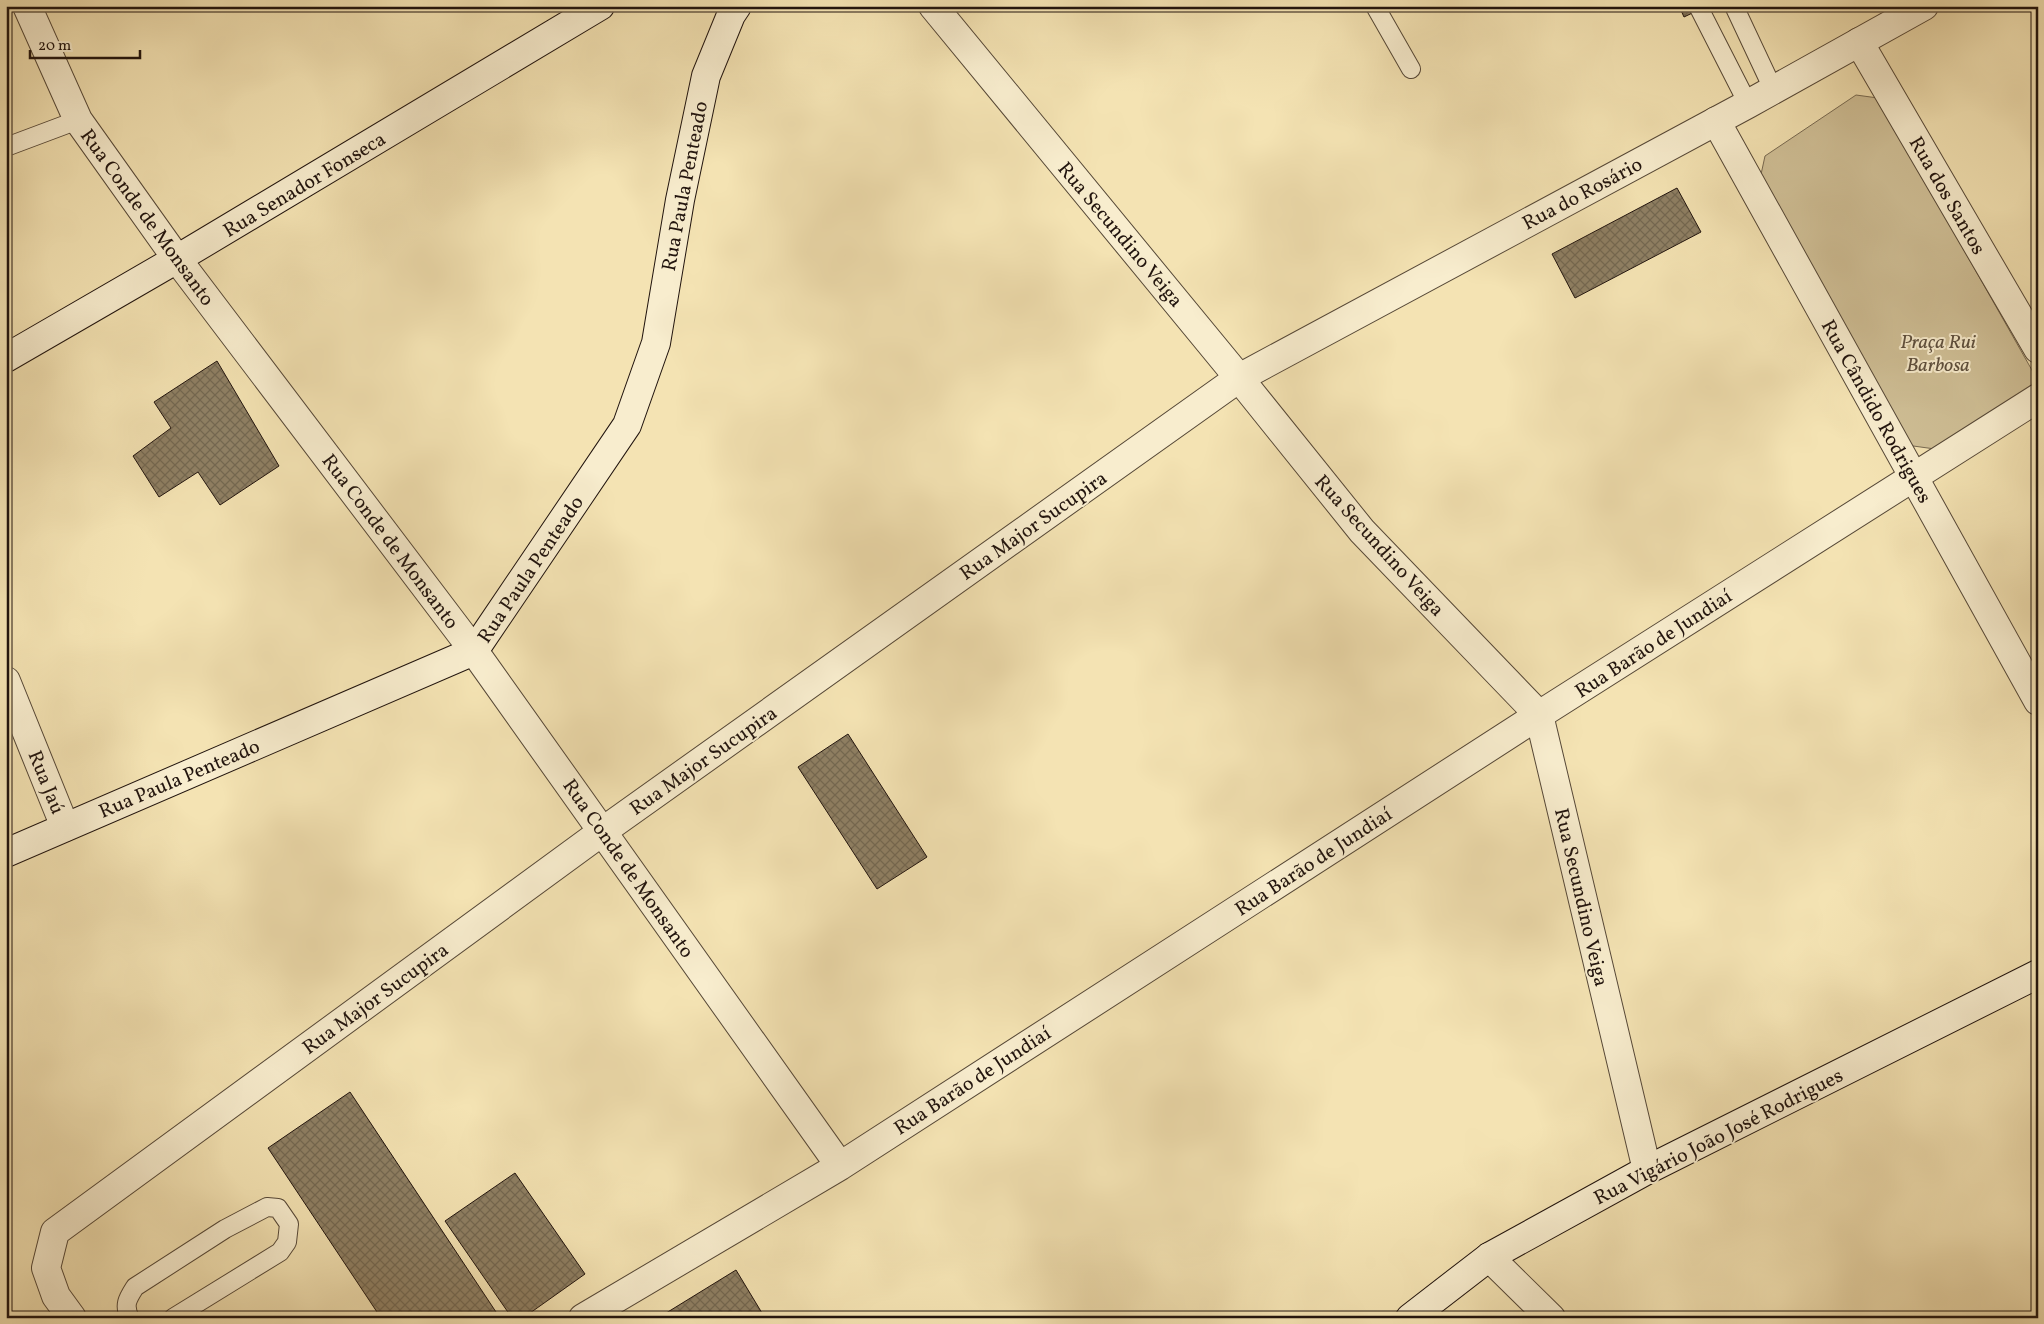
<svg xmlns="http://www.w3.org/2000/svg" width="2044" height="1324" font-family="Vollkorn,serif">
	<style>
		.park { fill: #d0c097; stroke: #786a52 }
		.building { fill: url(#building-cross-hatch); stroke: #21140e }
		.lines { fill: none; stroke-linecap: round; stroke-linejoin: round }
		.service-casing { stroke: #564837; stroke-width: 20 }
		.minor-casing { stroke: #564837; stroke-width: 30 }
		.tertiary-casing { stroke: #564837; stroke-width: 30 }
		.secondary-casing { stroke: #21140e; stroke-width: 30 }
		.service { stroke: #f8edce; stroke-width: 18 }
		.minor { stroke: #f8edce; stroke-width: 28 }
		.tertiary { stroke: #f8edce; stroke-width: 28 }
		.secondary { stroke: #f8edce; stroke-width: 28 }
		.labels { text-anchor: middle; stroke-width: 4; stroke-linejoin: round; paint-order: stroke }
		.street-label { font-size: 20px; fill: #21140e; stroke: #f8edce }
		.park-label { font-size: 20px; font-style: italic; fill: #5e503e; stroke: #f8edce }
	</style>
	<defs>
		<pattern id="building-cross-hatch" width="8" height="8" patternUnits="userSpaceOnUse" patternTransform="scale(1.25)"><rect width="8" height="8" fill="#8f8064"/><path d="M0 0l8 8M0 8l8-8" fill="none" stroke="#746851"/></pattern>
	</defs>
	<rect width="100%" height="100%" fill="#f4e3b3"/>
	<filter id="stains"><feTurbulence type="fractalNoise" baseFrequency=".004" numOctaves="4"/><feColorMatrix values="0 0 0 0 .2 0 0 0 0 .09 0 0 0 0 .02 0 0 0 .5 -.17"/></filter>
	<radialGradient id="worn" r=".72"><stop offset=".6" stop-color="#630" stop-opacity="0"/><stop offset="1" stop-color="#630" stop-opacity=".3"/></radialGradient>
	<path class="park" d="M1856 95 1878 98 2033 372 2032 388 1935 449 1906 445 1760 179 1765 156Z"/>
	<path class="building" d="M1679 6H1707L1684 17Z
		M1677 188 1701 232 1575 298 1552 254Z
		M217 361 279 466 220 505 198 472 159 497 133 456 171 428 154 402Z
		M848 734 927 857 877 889 798 767Z
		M350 1092 500 1318H381L268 1148Z
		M515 1173 585 1274 523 1318H512L445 1221Z
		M736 1270 765 1318H658Z"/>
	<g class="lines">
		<g class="service-casing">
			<path id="service" d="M1375 6 1411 69
				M1698 6 1748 104
				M1734 6 1773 89
				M6 147 78 120
				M130 1318C123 1305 128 1298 135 1287L225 1229 267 1207 278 1208 289 1224 287 1242 280 1252 173 1318"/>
		</g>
		<g class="minor-casing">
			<path id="minor" d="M1859 42 2038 349
				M1716 121 2038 701
				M6 681 65 827
				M1489 1257 1551 1318
				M72 1318 56 1296 46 1268 55 1232 603 831 1239 378"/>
		</g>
		<g class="tertiary-casing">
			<path id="tertiary" d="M27 6 78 120 177 259 474 651 840 1166
				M933 6 1239 378 1362 531 1539 715 1647 1170
				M1239 378 1748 104 1924 6
				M583 1318 840 1166 1539 715 2038 398"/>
		</g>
		<g class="secondary-casing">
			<path id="secondary" d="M6 358 177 259 600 6
				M6 853 474 651 627 425 656 343 680 200 706 76 731 15 737 6
				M1410 1318 1489 1257 1647 1170 2038 974"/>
		</g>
		<use href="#service" class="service"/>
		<use href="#minor" class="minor"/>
		<use href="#tertiary" class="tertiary"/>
		<use href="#secondary" class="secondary"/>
	</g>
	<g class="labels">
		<g class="street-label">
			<text transform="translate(304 184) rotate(-31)" y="7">Rua Senador Fonseca</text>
			<text transform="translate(684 186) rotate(-79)" y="7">Rua Paula Penteado</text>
			<text transform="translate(1582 193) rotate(-28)" y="7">Rua do Rosário</text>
			<text transform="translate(1948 195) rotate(60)" y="7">Rua dos Santos</text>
			<text transform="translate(148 217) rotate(54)" y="7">Rua Conde de Monsanto</text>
			<text transform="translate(1121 234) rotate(50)" y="7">Rua Secundino Veiga</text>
			<text transform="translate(1877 411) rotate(61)" y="7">Rua Cândido Rodrigues</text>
			<text transform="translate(1033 525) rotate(-35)" y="7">Rua Major Sucupira</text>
			<text transform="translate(391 541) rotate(53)" y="7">Rua Conde de Monsanto</text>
			<text transform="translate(1380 545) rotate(48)" y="7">Rua Secundino Veiga</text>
			<text transform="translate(530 569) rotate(-56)" y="7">Rua Paula Penteado</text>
			<text transform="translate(1653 643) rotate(-33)" y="7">Rua Barão de Jundiaí</text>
			<text transform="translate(703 760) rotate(-35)" y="7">Rua Major Sucupira</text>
			<text transform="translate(179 778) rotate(-23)" y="7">Rua Paula Penteado</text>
			<text transform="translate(47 782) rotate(68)" y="7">Rua Jaú</text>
			<text transform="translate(1313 861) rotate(-33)" y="7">Rua Barão de Jundiaí</text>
			<text transform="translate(629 868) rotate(55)" y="7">Rua Conde de Monsanto</text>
			<text transform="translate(1582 897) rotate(77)" y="7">Rua Secundino Veiga</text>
			<text transform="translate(375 998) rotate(-36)" y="7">Rua Major Sucupira</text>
			<text transform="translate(972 1080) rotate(-33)" y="7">Rua Barão de Jundiaí</text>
			<text transform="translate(1718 1136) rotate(-27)" y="7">Rua Vigário João José Rodrigues</text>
		</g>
		<g class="park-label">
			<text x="1938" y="348">Praça Rui<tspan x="1938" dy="23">Barbosa</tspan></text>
		</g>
	</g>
	<rect width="2044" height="1324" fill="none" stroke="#f4e3b3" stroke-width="25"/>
	<rect x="8" y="8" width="2029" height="1309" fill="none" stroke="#21140e" stroke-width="2.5"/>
	<rect x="12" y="12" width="2019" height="1299" fill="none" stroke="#21140e"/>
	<path d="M30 50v8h110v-8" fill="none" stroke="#21140e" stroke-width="2.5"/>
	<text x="38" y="50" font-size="15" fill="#21140e" stroke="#f8edce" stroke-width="4" paint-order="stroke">20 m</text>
	<rect width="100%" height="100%" filter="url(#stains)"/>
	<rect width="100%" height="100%" fill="url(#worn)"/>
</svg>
